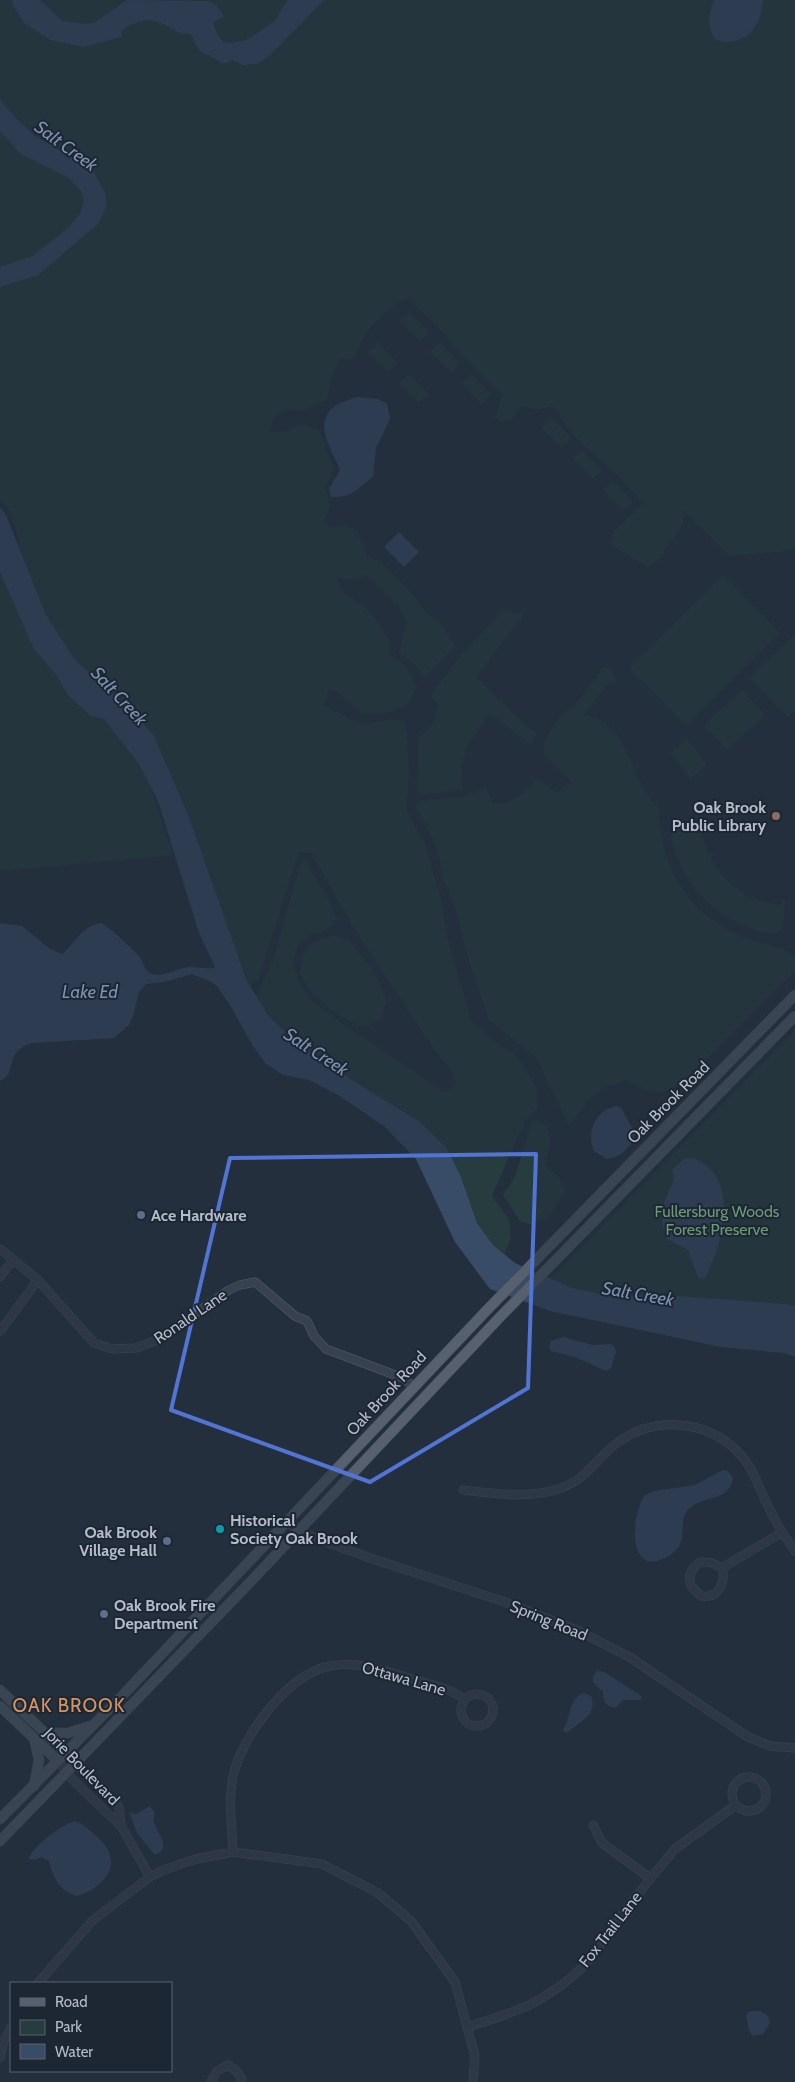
<svg xmlns="http://www.w3.org/2000/svg" width="795" height="2082" font-family="Cabin,sans-serif">
	<style>
		.green { fill: #263c3f }
		.water { fill: #394c67 }
		.lines { fill: none; stroke-linecap: round; stroke-linejoin: round }
		.minor-casing { stroke: #565f6c; stroke-width: 9 }
		.major-casing { stroke: #414a57; stroke-width: 11 }
		.minor { stroke: #38414e; stroke-width: 8 }
		.major { stroke: #56606e; stroke-width: 10 }
		.marked { fill: none; stroke: #5274d3; stroke-width: 4; stroke-linejoin: round }
		.education-dot { fill: #8d6e63; stroke: #1d2633; stroke-width: 2 }
		.service-dot { fill: #5c6f8a; stroke: #1d2633; stroke-width: 2 }
		.culture-dot { fill: #0f9aa8; stroke: #1d2633; stroke-width: 2 }
		.labels { text-anchor: middle; stroke-width: 4; stroke-linejoin: round; paint-order: stroke }
		.poi-label { font-size: 16px; font-weight: bold; fill: #b4bcc9; stroke: #1d2633; text-anchor: start }
		.street-label { font-size: 16px; fill: #b4bcc9; stroke: #1d2633 }
		.park-label { font-size: 16px; fill: #6b9a76; stroke: #1d2633 }
		.water-label { font-size: 18px; font-style: italic; fill: #7c92b1; stroke: #1d2633 }
		.quarter-label { font-size: 19px; letter-spacing: 1px; fill: #d59563; stroke: #1d2633 }
	</style>
	<rect width="100%" height="100%" fill="#242f3e"/>
	<path class="green" d="M0 0H795V550L730 556 684 511 683 524 657 561 648 566C635 562 626 552 613 547L611 542 614 531 643 504C622 472 569 442 558 410L550 406 538 410 522 406 512 419 501 422 495 418 502 394 457 349 438 327 408 298C389 307 375 318 364 337 359 346 359 355 350 360L341 358 331 377 327 400 304 410 286 409 274 417 269 432H282L302 425 319 430 334 468 325 488 331 505 323 523 330 527 344 525 357 531 367 555 380 561 402 583 426 611 442 625 455 646 424 677 417 667 399 653 406 622 399 607 367 575 355 580 336 577 340 589 371 613 391 643 390 655 406 666 417 687 408 704 388 713H361L336 691 329 689 324 705 349 719 366 724 385 720H404L407 735 409 773 406 809 424 842 440 896 448 940 471 1020 493 1040 518 1057 537 1089 538 1107 526 1119 492 1196 509 1219 511 1239 504 1254 493 1245 477 1223 461 1177 447 1147 420 1122 357 1084 295 1042 267 1014 256 996 273 961 299 868 305 860 327 896 337 919C333 923 329 928 325 930 321 933 315 933 310 935 282 952 296 979 310 999L344 1025 445 1092 457 1084 451 1069 433 1048 354 928 311 853 299 851 258 980 250 986 233 946 189 817 154 736 129 708 75 660 46 615 22 554 11 513 0 500Z
		M409 312 429 332 420 341 400 321Z
		M378 343 398 363 388 372 368 352Z
		M440 343 460 363 451 372 430 352Z
		M409 374 429 394 419 403 399 383Z
		M471 374 491 394 482 404 462 383Z
		M551 418 571 438 562 448 541 428Z
		M582 450 602 470 593 479 573 459Z
		M613 481 633 501 623 510 603 490Z
		M0 557 110 721 143 765 173 855 0 871Z
		M723 575 780 633 686 726 629 668Z
		M503 610 524 615 476 677 536 735 531 744 490 714 468 744 461 767 463 790 417 795 419 737 431 727 439 705 431 695 460 656Z
		M795 634V710L788 717 750 678Z
		M606 667 610 669 615 681 613 684 609 682 585 714C592 717 600 719 606 724 630 743 634 779 652 802L659 803C658 863 685 912 741 936 759 944 778 944 795 955V971L684 1081C661 1097 651 1094 627 1080 593 1087 589 1101 569 1126L536 1057 489 1020 467 955 455 907 444 881 439 855 424 820 415 806 420 801 462 797 486 788 493 804C515 805 523 793 537 779L557 792 571 781 544 754V741L551 729 565 712 575 706 602 668Z
		M742 690 765 715 727 750 704 725Z
		M687 739 707 765 690 778 670 753Z
		M704 823 706 825 700 827 708 854 715 852 710 857C727 886 748 901 781 905L782 899 785 900 783 927 778 933C771 935 763 932 756 930 720 919 690 891 677 857 674 849 670 839 672 831L679 825Z
		M336 936 351 942 372 970 381 986 386 1002 382 1018 370 1025H357L332 1011 309 990 300 974 302 957 310 944 325 938Z
		M795 1030V1306L786 1304 651 1294 617 1297 572 1288 550 1279Z
		M532 1120C558 1121 548 1147 546 1164L551 1172 558 1176 565 1190 551 1215 532 1225 520 1221 503 1195 515 1177Z"/>
	<path class="water" d="M12 0H40L62 21 86 24 94 23 127 0 207 1 216 5 223 15V17L214 22C213 28 219 37 223 42 251 45 255 32 276 20 278 13 284 7 288 0H324L270 55 257 64 243 65 232 60 227 63H220L215 58H212L209 55C194 52 198 42 190 34 180 34 176 31 167 26 151 16 137 20 122 30L121 37 84 47 51 40 24 23 13 5Z
		M714 0H763C761 19 755 36 735 41 728 42 721 42 715 39 706 25 709 15 714 0Z
		M0 99 14 116 35 136 61 151 66 156 76 158 92 169 105 192 107 205 99 223 38 275 0 287V267L33 256 68 228 80 214 84 202 81 191 69 178 21 154 0 131Z
		M357 397 378 399 387 404 390 419 376 448 373 476C358 489 351 498 331 497L329 489 340 470C332 450 312 423 335 406 340 402 350 400 357 397Z
		M0 507 6 515 46 615 75 660 129 708 154 736 189 817 246 979 267 1014 295 1042 355 1082 420 1122 447 1148 461 1177 477 1223 493 1245 515 1263 572 1288 617 1297 651 1294 786 1304 795 1306V1357L784 1353 721 1347 550 1311 490 1289 455 1242 416 1159 384 1126 338 1095 309 1080 283 1075 265 1063 253 1046 231 1007 217 986 211 982 192 974 164 982 146 984 139 992 133 1016 129 1025 114 1038 32 1043C2 1052 19 1073 0 1081V923L22 926 50 949 62 954C75 944 83 924 102 923 116 933 128 945 140 957 143 962 145 971 150 973 162 978 173 970 184 968 195 965 205 971 215 967L199 933 158 801 139 764 104 719 91 716 68 695 55 673 34 649 0 572Z
		M399 532 419 552 404 567 384 547Z
		M617 1106 622 1109 635 1134C631 1148 621 1157 607 1159L594 1151C586 1131 595 1111 617 1106Z
		M692 1158C736 1173 726 1229 712 1262 709 1268 708 1274 703 1279L698 1277 688 1250 667 1239 662 1224 663 1205 674 1179 672 1170 684 1159Z
		M564 1337 592 1345 611 1344 614 1346 616 1352 611 1368 606 1371 575 1357 551 1351 549 1348 551 1341Z
		M723 1470 728 1471 733 1478C729 1501 705 1496 691 1507 673 1521 695 1543 665 1558 626 1577 632 1514 644 1496L654 1491 695 1485Z
		M598 1670 606 1673 640 1695 642 1698 640 1700H623L615 1708C604 1706 603 1699 603 1690H600L593 1682V1676Z
		M583 1693 591 1696C599 1715 578 1722 567 1733L564 1732 563 1730C570 1720 569 1698 583 1693Z
		M150 1806 155 1813 153 1821 163 1841V1849L158 1854H154L137 1833 129 1812 136 1814Z
		M75 1821C82 1823 88 1829 94 1834 125 1859 110 1885 77 1896 60 1892 52 1876 49 1861L42 1857 34 1860 29 1859C32 1846 62 1825 75 1821Z
		M750 2011H760L768 2016 770 2023 763 2034 753 2036 749 2031 746 2015Z"/>
	<g class="lines">
		<g class="minor-casing">
			<path id="minor" d="M0 1249 38 1280 94 1343 112 1349 136 1348 159 1339 229 1290 240 1285 255 1282 295 1316 307 1321 314 1336 326 1349 403 1378 413 1386
				M0 1277 13 1260
				M0 1331 38 1280
				M463 1490C494 1494 532 1499 561 1488 588 1478 596 1459 617 1443 653 1416 706 1419 738 1452 752 1466 758 1485 766 1502 774 1519 783 1535 795 1551
				M287 1522 297 1530 318 1539 373 1559 502 1601 579 1631 631 1658 748 1737 770 1746 795 1748
				M701 1562 712 1563 722 1568C726 1583 718 1599 701 1596L691 1586C688 1576 691 1567 701 1562Z
				M722 1568 781 1533
				M461 1710a16 16 0 1 1 32 0a16 16 0 1 1-32 0Z
				M66 1753 83 1772 116 1802 119 1808 121 1826
				M58 1761 73 1780 121 1826 150 1877
				M732 1794a17 17 0 1 1 34 0a17 17 0 1 1-34 0Z
				M593 1825 602 1843 650 1878
				M233 1852C232 1827 228 1801 233 1776 242 1736 288 1674 330 1666 357 1661 380 1669 405 1677 424 1683 448 1687 465 1699
				M38 1983 93 1920 150 1877 166 1869 196 1859 233 1852 322 1864 378 1893 411 1921 455 1982 475 2056 473 2082
				M467 2027C517 2012 547 2002 585 1965L633 1900 675 1849 736 1805
				M0 2058 3 2043 11 2027
				M211 2082 217 2071 228 2065C234 2069 242 2074 242 2082"/>
		</g>
		<g class="major-casing">
			<path id="major" d="M0 1690 66 1753
				M0 1706 58 1761
				M45 1733H68L90 1726
				M34 1786 39 1760 34 1738
				M0 1819 122 1696 487 1310 795 995
				M0 1841 256 1576 501 1316 795 1016"/>
		</g>
		<use href="#minor" class="minor"/>
		<use href="#major" class="major"/>
	</g>
	<path d="M0 0H795V2082H0ZM536 1154 528 1388 370 1482 171 1410 230 1158Z" fill="#242f3e" fill-opacity=".55" fill-rule="evenodd"/>
	<path class="marked" d="M536 1154 528 1388 370 1482 171 1410 230 1158Z"/>
	<circle class="education-dot" cx="776" cy="816" r="5"/>
	<g class="service-dot">
		<circle cx="141" cy="1215" r="5"/>
		<circle cx="167" cy="1541" r="5"/>
		<circle cx="104" cy="1614" r="5"/>
	</g>
	<circle class="culture-dot" cx="220" cy="1529" r="5"/>
	<g class="labels">
		<g class="poi-label">
			<text x="766" y="813" text-anchor="end">Oak Brook<tspan x="766" dy="18">Public Library</tspan></text>
			<text x="151" y="1221">Ace Hardware</text>
			<text x="230" y="1526">Historical<tspan x="230" dy="18">Society Oak Brook</tspan></text>
			<text x="157" y="1538" text-anchor="end">Oak Brook<tspan x="157" dy="18">Village Hall</tspan></text>
			<text x="114" y="1611">Oak Brook Fire<tspan x="114" dy="18">Department</tspan></text>
		</g>
		<g class="street-label">
			<text transform="translate(668 1102) rotate(-45)" y="6">Oak Brook Road</text>
			<text transform="translate(190 1316) rotate(-34)" y="6">Ronald Lane</text>
			<text transform="translate(386 1393) rotate(-47)" y="6">Oak Brook Road</text>
			<text transform="translate(549 1620) rotate(22)" y="6">Spring Road</text>
			<text transform="translate(404 1678) rotate(16)" y="6">Ottawa Lane</text>
			<text transform="translate(82 1766) rotate(46)" y="6">Jorie Boulevard</text>
			<text transform="translate(610 1929) rotate(-52)" y="6">Fox Trail Lane</text>
		</g>
		<g class="park-label">
			<text x="717" y="1217">Fullersburg Woods<tspan x="717" dy="18">Forest Preserve</tspan></text>
		</g>
		<g class="water-label">
			<text transform="translate(66 146) rotate(36)" y="6">Salt Creek</text>
			<text transform="translate(119 696) rotate(47)" y="6">Salt Creek</text>
			<text x="90" y="998">Lake Ed</text>
			<text transform="translate(316 1052) rotate(33)" y="6">Salt Creek</text>
			<text transform="translate(638 1294) rotate(10)" y="6">Salt Creek</text>
		</g>
		<g class="quarter-label">
			<text x="69" y="1712">OAK BROOK</text>
		</g>
	</g>
	<rect x="10" y="1982" width="162" height="90" fill="#1d2633" stroke="#59626f"/>
	<rect x="20" y="1998" width="25" height="8" fill="#56606e" stroke="#59626f"/>
	<text x="55" y="2007" font-size="15" fill="#b4bcc9">Road</text>
	<rect x="20" y="2020" width="25" height="15" fill="#263c3f" stroke="#59626f"/>
	<text x="55" y="2032" font-size="15" fill="#b4bcc9">Park</text>
	<rect x="20" y="2044" width="25" height="15" fill="#394c67" stroke="#59626f"/>
	<text x="55" y="2057" font-size="15" fill="#b4bcc9">Water</text>
</svg>
